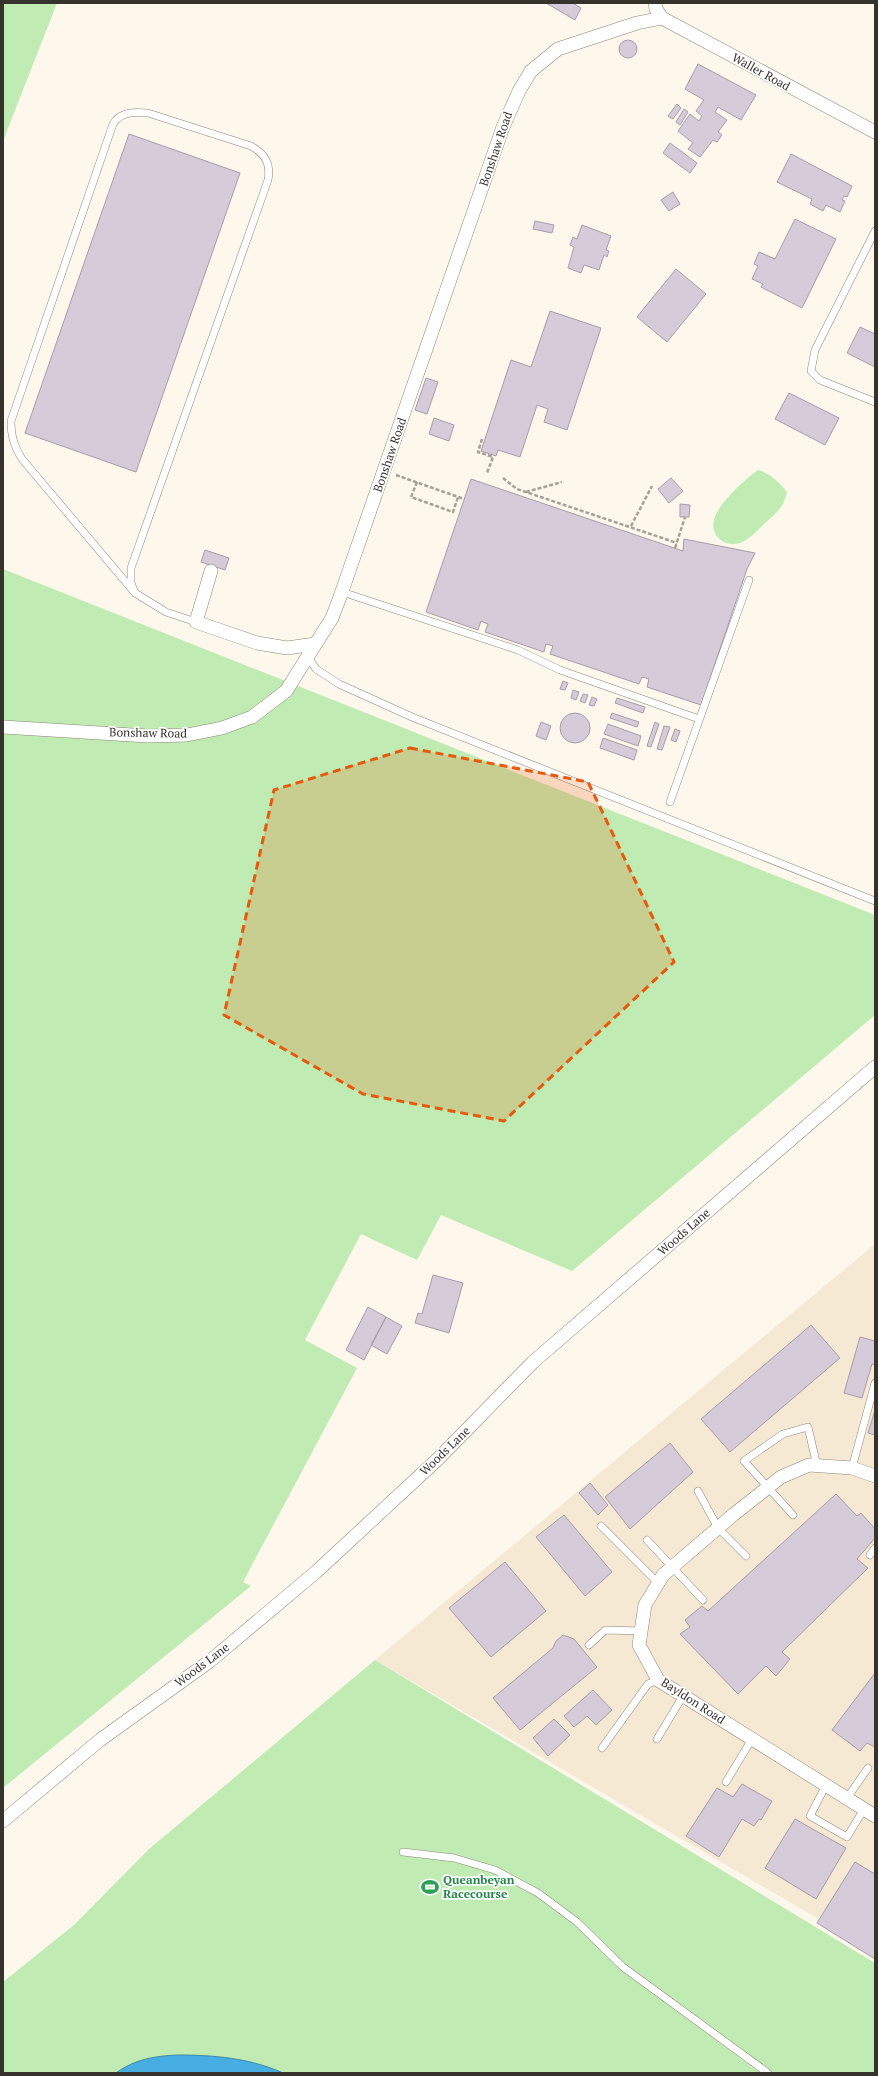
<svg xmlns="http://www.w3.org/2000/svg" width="878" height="2076" font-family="'PT Serif',serif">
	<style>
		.built { fill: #f6e9d4 }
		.green { fill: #c0ebb2 }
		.water { fill: #47aee2; stroke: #4289ac }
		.building { fill: #d6cbd8; stroke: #a79da9 }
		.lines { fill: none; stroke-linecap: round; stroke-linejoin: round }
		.lane-casing { stroke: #8d8578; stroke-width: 8 }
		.street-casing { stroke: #8d8578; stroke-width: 14 }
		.path { stroke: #a6a198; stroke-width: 2.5; stroke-dasharray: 4 2; stroke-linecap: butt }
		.lane { stroke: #fff; stroke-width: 7 }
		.street { stroke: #fff; stroke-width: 13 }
		.marked { fill: #e8590c; fill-opacity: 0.2; stroke: #e8590c; stroke-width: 3; stroke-dasharray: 8 5; stroke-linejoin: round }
		.labels { text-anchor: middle; stroke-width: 3.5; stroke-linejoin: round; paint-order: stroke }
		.street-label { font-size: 12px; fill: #36332d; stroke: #fff }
		.leisure-label { font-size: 12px; font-weight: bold; fill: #27864d; stroke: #fff; text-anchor: start }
	</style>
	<rect width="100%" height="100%" fill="#fef7ec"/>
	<path class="built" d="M875 1244V1952L375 1660Z"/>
	<path class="green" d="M3 3H57L3 141Z
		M758 470C771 474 778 481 787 492 783 509 776 513 764 524 757 531 750 539 740 543 725 548 710 536 714 520 717 505 745 479 758 470Z
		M3 569 875 915V1015L572 1271 441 1215 417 1260 361 1234 305 1340 357 1368 243 1582 251 1586 3 1788Z
		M375 1660 875 1963V2073H3V1982L74 1925 149 1849Z"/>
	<path class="water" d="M178 2055C213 2055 250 2058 283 2073H116C135 2059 155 2056 178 2055Z"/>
	<path class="building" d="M546 3H573L581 8 575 20Z
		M619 49a9 9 0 1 1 18 0a9 9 0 1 1-18 0Z
		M698 64 756 95 741 120 718 107 715 112 727 120 718 132 722 135 717 142 713 140 700 157 688 149 693 143 678 131 690 114 699 121 702 116 696 111 704 100 685 89Z
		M677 104 681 108 673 119 668 116Z
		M684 109 688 112 680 125 676 122Z
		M129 134 240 173 136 472 25 433Z
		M670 143 697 163 690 173 663 153Z
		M791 154 852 186 847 197 844 196 842 200 845 201 840 212 826 205 823 211 810 204 812 199 777 182Z
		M673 192 680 204 669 211 661 200Z
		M795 219 836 239 802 308 761 287 763 284 752 279 758 266 754 264 759 252 775 259Z
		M535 221 554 225 552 233 533 229Z
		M582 225 611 236 606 250 609 251 607 257 604 255 599 270 584 265 581 273 568 268 574 247 570 245 573 237 577 239Z
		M676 269 706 294 667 342 637 317Z
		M550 311 601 328 567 430 544 422 548 409 537 405 520 457 498 450 496 456 481 451 511 360 531 367Z
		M860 327 875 334V367L847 353Z
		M426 378 438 382 427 414 415 410Z
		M789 393 839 418 825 445 775 419Z
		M434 418 454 425 449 441 429 434Z
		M671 478 683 491 669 503 658 489Z
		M471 479 683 551 684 539 755 553 747 569 701 705 647 687 649 679 642 677 639 684 550 654 553 646 546 644 544 652 485 632 488 624 481 621 478 630 426 612Z
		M680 504 690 505 689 517H680Z
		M205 550 229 558 225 570 201 562Z
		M563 681 568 683 565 690 560 689Z
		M573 690 579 692 576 700 571 698Z
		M583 694 588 695 585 703 580 701Z
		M592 697 597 699 594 706 589 705Z
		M617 698 645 707 643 713 615 703Z
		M560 728a15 15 0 1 1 30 0a15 15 0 1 1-30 0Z
		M612 713 639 722 637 727 610 718Z
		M541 722 551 726 546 740 536 736Z
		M655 722 659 724 651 747 647 746Z
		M608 724 641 736 638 746 604 734Z
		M664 726 670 727 662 750 657 749Z
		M675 729 680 731 676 742 671 740Z
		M603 738 637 750 634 760 600 748Z
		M433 1275 463 1283 449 1333 415 1323 418 1313 422 1314Z
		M368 1307 386 1317 364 1360 346 1350Z
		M386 1317 402 1326 387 1354 371 1345Z
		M811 1325 840 1358 730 1452 701 1419Z
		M860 1337 875 1341V1365L872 1364 862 1398 844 1393Z
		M875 1410V1435L868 1433Z
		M670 1443 693 1472 630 1529 605 1497Z
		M590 1483 608 1505 598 1515 579 1493Z
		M836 1494 857 1516 861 1513 875 1529V1538L857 1559 868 1568 782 1652 790 1659 776 1676 766 1666 738 1694 680 1634 690 1627 685 1620 702 1606 708 1611Z
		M564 1515 612 1572 585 1596 536 1537Z
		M505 1562 546 1611 491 1657 449 1608Z
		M563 1635 574 1639 597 1667 520 1730 493 1698 553 1648 556 1641Z
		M875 1673V1747L867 1743 860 1751 832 1730Z
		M593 1690 612 1710 596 1725 587 1716 574 1727 564 1716Z
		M554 1719 570 1735 548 1756 533 1738Z
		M742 1784 772 1801 761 1820 759 1819 754 1826 742 1819 719 1857 686 1836 717 1788 733 1797Z
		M795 1819 846 1848 816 1899 765 1868Z
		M855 1862 875 1874V1959L817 1923Z"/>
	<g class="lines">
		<g class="lane-casing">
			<path id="lane" d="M875 231 815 350 811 371 820 380 875 402
				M342 592 518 650 560 670 699 719
				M135 593 131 583V568L268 180C271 163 265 154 251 146L148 113C135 112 121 111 113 124L11 421C11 436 14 446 22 459L135 593 166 612 196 622
				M308 657 316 669 339 684 412 717 875 901
				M670 802 749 580
				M852 1468 875 1383
				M698 1491 718 1528 746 1556
				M793 1515 744 1461 783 1434 808 1427 817 1466
				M601 1526 658 1583
				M647 1540 703 1600
				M870 1555 875 1548
				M589 1645 605 1630 641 1631
				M657 1739 683 1696
				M602 1748 648 1684 658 1680
				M726 1782 752 1739
				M826 1785 810 1816 847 1837 864 1809
				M847 1798 868 1768
				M403 1852 454 1858 495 1870 538 1893 577 1922 623 1967 768 2073"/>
		</g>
		<g class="street-casing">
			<path id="street" d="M655 3 656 9 662 18 875 132
				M211 571 196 622 257 643 287 648 315 644
				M3 727 148 736 187 735 222 728 252 717 286 691 332 618 340 597 503 127 519 91 531 71 558 49 637 23 662 18
				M875 1476 852 1468 809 1465 781 1477 733 1515 663 1575 645 1605 639 1645 658 1680 875 1816
				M3 1821 100 1740 210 1661 316 1572 439 1458 533 1362 875 1067"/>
		</g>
		<path class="path" d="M482 439 478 452 493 457 487 473
			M396 475 464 499
			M503 478 517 489 677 543
			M417 482 411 497 453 512 458 497
			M526 492 562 482
			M631 526 652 486
			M675 548 685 517"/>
		<use href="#lane" class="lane"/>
		<use href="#street" class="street"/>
	</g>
	<path class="marked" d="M410 748 588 782 674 962 504 1121 363 1094 224 1015 274 790Z"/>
	<defs>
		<g id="stadium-bare" transform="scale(1.38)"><path d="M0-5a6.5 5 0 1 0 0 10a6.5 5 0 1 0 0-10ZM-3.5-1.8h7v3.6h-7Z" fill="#2e9e5b" stroke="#fff" stroke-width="2.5" paint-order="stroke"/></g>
	</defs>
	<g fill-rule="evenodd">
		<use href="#stadium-bare" x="430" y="1887"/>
	</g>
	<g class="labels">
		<g class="street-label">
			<text transform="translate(761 72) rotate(29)" y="4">Waller Road</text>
			<text transform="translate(496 149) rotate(-71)" y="4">Bonshaw Road</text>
			<text transform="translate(390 455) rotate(-71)" y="4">Bonshaw Road</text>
			<text transform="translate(148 733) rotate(1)" y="4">Bonshaw Road</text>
			<text transform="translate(684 1232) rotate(-41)" y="4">Woods Lane</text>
			<text transform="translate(445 1451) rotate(-44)" y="4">Woods Lane</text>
			<text transform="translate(202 1665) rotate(-37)" y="4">Woods Lane</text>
			<text transform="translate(693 1701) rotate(33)" y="4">Bayldon Road</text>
		</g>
		<g class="leisure-label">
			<text x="443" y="1884">Queanbeyan<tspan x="443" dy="14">Racecourse</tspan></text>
		</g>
	</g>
	<rect width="878" height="2076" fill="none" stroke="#36332d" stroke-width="8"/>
</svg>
